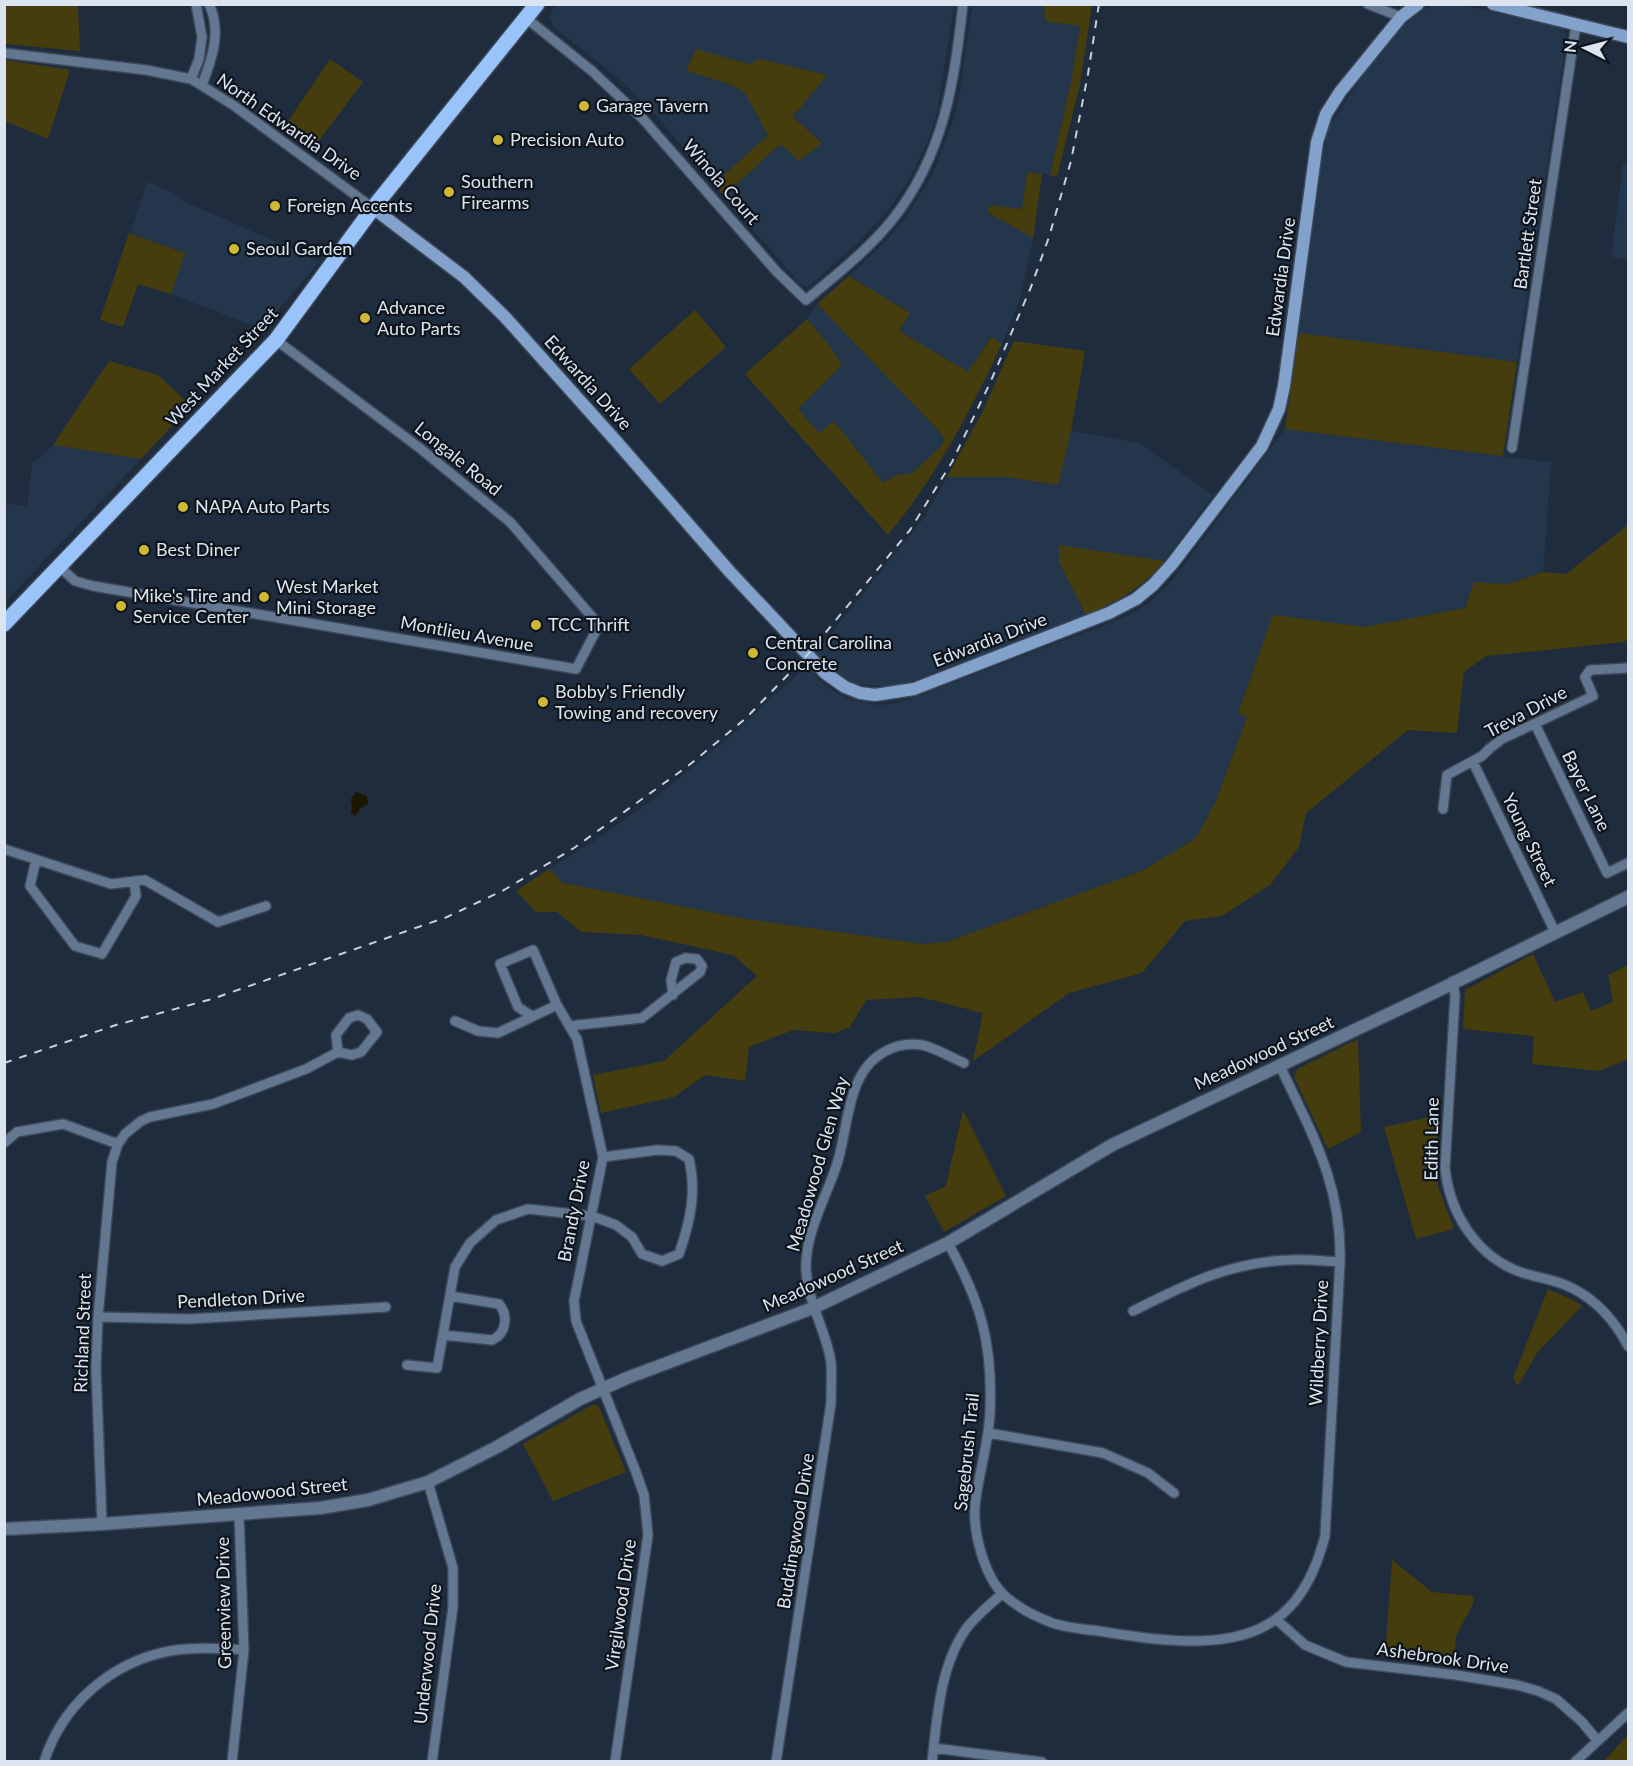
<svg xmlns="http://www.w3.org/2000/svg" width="1633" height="1766" font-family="Lato,sans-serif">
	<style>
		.built { fill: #24364c }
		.green { fill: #463d0f }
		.water { fill: #1c1700 }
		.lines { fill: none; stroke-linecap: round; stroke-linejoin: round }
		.minor-casing { stroke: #3d495a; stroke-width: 12 }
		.tertiary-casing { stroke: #3d495a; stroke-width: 15 }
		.secondary-casing { stroke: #3d495a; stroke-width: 15 }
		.primary-casing { stroke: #3d495a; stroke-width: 18 }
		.minor { stroke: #637791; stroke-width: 9 }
		.tertiary { stroke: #637791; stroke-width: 12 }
		.secondary { stroke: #82a2cc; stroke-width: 12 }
		.primary { stroke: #99c3f9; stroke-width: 15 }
		.rail { stroke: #c8d1dd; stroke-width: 2; stroke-dasharray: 8 8; stroke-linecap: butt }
		.poi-dot { fill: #d0b837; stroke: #0e141c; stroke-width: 2 }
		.labels { text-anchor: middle; stroke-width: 4.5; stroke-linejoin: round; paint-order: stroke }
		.poi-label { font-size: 18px; fill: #dce4f0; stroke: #0e141c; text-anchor: start }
		.street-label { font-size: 18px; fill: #dce4f0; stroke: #0e141c }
	</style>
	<rect width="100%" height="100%" fill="#1f2c3d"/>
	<path class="built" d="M556 4 954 5 937 112 929 138 909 179 892 205 862 239 810 285 805 286 800 284 724 196 778 146 822 142 793 117 827 74 749 64 686 71 729 84 745 93 769 135 714 184 659 119 619 79 553 26 549 17Z
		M972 5H1044L1045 21 1080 25 1071 82 1050 175 1027 172 1022 209 991 205 987 212 1033 238 1021 296 1002 344 990 337 969 373 899 331 909 312 849 276 885 242 906 217 929 181 939 159 955 114 960 91Z
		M1463 5 1563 28 1567 36 1517 362 1299 333 1323 152 1329 126 1367 70 1405 24 1420 11 1435 5Z
		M1623 163H1628V259L1611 257Z
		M147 182 182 197 181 200 320 261 262 329 171 294 185 253 130 233Z
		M817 304 940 432 944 439 942 446 911 474 896 475 883 483 834 421 819 434 798 409 842 365 828 344 807 319Z
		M1285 429 1551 462 1543 572 1508 584 1474 582 1465 608 1365 627 1273 616 1238 713 1247 716 1215 803 1196 838 1144 870 947 942 922 944 746 919 563 883 549 869 596 840 655 798 733 734 807 665 821 682 836 693 853 701 879 705 899 703 1123 618 1149 603 1172 581Z
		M1071 431 1139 443 1213 495 1164 561 1060 546 1059 562 1086 615 909 682 889 686 855 684 840 675 815 653 924 518 947 477H1006L1057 485Z
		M53 445 141 459 5 602V503L27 506 32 464Z"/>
	<path class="green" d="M4 5 78 6 80 51 5 44Z
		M1044 5H1092L1080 84 1057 177 1050 175 1071 82 1080 26 1045 21Z
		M696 49 749 64 760 59 827 75 793 117 822 143 799 161 783 146H778L724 196 714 184 768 135 745 93 729 84 686 71Z
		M330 59 363 82 312 150 282 130Z
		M5 60 70 70 48 139 5 121Z
		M1027 172 1042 174 1033 238 987 212 991 205 1022 209Z
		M129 233 185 253 171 294 138 284 123 327 100 320Z
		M849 276 910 313 899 331 968 372 991 337 1002 344C970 412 936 477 888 535L745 374 807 319 828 344 842 365 798 409 819 433 834 421 883 483 896 475 911 474 941 446 944 439 940 432 817 304Z
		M695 310 726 347 660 404 629 369Z
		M1299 333 1517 362 1503 456 1285 429Z
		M1014 341 1085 351 1071 431 1058 485 1006 477H947L981 415Z
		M109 361 158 375 191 406 141 459 53 445Z
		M1628 525V639L1624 642 1486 656 1464 672 1457 733 1408 730 1306 813 1299 847 1270 885 1222 916 1185 921 1142 973 1069 993 973 1061 983 1013 920 997 866 1000 850 1027 835 1033 793 1030 749 1047 745 1081 705 1075 674 1097 601 1113 593 1075 664 1061 757 976 733 955 641 935 581 932 557 912H536L516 891 549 869 563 883 746 919 922 944 947 942 1144 870 1196 838 1215 803 1247 717 1238 713 1273 615 1365 627 1465 608 1474 582 1508 584 1543 572 1566 574Z
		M1059 545 1164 561C1143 588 1117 601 1086 615L1059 562Z
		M1533 954 1555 1002 1583 992 1591 1011 1613 1002 1608 975 1628 965V1059L1599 1071 1532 1064 1534 1036 1463 1029 1465 990Z
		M1358 1039 1361 1132 1328 1149 1294 1077 1297 1069Z
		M963 1110 1006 1196 944 1232 925 1196 946 1186Z
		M1439 1115 1435 1164 1438 1187 1454 1229 1416 1239 1384 1127Z
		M1548 1289 1573 1300 1582 1306 1537 1353 1518 1386 1513 1378Z
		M594 1404 599 1407 626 1472 553 1501 523 1444Z
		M1392 1560 1432 1592 1474 1596 1473 1604 1456 1636 1453 1666 1385 1657Z
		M1628 1735V1761H1604Z"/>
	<path class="water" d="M356 792 367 796 368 804 361 808 355 816 351 813 352 807 351 799Z"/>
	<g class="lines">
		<g class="minor-casing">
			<path id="minor" d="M1368 4 1401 17
				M526 18 592 71 643 119 777 272 806 300C836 275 868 250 893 219 944 154 954 84 963 4
				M4 53 146 70 191 79 233 105 373 208
				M191 79 199 59 202 37 196 4
				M202 85C212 59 222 31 209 4
				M1512 448 1576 25
				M60 567 75 581 93 586 576 669 599 625 510 522 421 449 276 340
				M1535 724 1607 873 1628 863
				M1473 762 1555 932
				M1443 809 1447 775 1482 756 1489 749 1502 739 1593 696 1585 677 1590 670 1628 668
				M4 849 111 884 145 880 218 922 266 906
				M36 860 30 886 75 946 102 954 136 896 134 881
				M1453 981 1455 996 1445 1168C1450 1215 1478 1258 1523 1273 1539 1278 1557 1280 1572 1288 1598 1301 1615 1321 1628 1346
				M358 1015 367 1019 377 1032 361 1052 352 1055 338 1052 336 1035 349 1018Z
				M532 1016 518 1007 500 964 533 950 557 1005 577 1039 603 1157 574 1301 576 1321 636 1472 644 1495 648 1535 615 1762
				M455 1021 478 1031 498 1033 557 1005
				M569 1026 642 1018 700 972 702 966 697 959 685 958 676 962 671 980 673 995
				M4 1143 17 1132 63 1124 118 1144
				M948 1243C981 1302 993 1344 990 1412 989 1444 978 1474 975 1506 973 1532 984 1576 1004 1595 1016 1606 1034 1616 1050 1622 1065 1628 1083 1629 1099 1631 1143 1638 1191 1646 1234 1637 1288 1626 1312 1586 1325 1536L1340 1262C1342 1184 1312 1134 1280 1066
				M1133 1311C1185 1285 1229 1262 1289 1260 1306 1259 1323 1261 1340 1262
				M98 1317 190 1319 386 1307
				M443 1335 492 1340C506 1334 509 1316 499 1304L450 1296
				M407 1365 437 1368 455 1267 470 1243 496 1220 528 1209 592 1216 616 1225 632 1237 642 1254 662 1261 679 1254C690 1222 697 1192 689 1159L676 1151 657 1150 603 1157
				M989 1433 1103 1453 1148 1473 1174 1493
				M428 1482 453 1568V1607L432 1762
				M102 1524 96 1368 98 1317 112 1162 118 1144 125 1134 141 1121 150 1117 213 1104 306 1069 338 1052
				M1277 1620 1305 1645 1346 1662 1456 1675 1517 1685 1538 1691 1556 1699 1564 1706 1582 1722 1597 1740
				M934 1748 1042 1762
				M44 1762C62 1705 111 1662 170 1651 193 1647 220 1648 244 1650
				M232 1762 244 1650 239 1515
				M776 1762 831 1403C831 1389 832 1375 831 1362 826 1330 808 1304 806 1269 805 1233 826 1198 837 1164 849 1127 846 1071 886 1051 897 1045 909 1043 922 1045 936 1048 950 1057 964 1063
				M932 1762C937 1718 940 1666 966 1629 976 1616 990 1604 1002 1594
				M1575 1762 1628 1713"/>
		</g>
		<g class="tertiary-casing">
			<path id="tertiary" d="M4 1529 102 1524 320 1508 368 1500 428 1482 497 1447 580 1399 627 1378 813 1308 948 1243 1112 1145 1431 994 1628 897"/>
		</g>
		<g class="secondary-casing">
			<path id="secondary" d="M1493 4 1628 37
				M373 208 464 277 505 317 616 441 730 572 825 673 845 687 860 693 875 695 914 689 1109 613 1136 599 1153 585 1172 564 1262 446 1279 409 1284 386 1317 142 1326 114 1340 92 1401 17 1418 4"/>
		</g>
		<g class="primary-casing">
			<path id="primary" d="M4 624 276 340 373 208 537 4"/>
		</g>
		<use href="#minor" class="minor"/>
		<use href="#tertiary" class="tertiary"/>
		<use href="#secondary" class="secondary"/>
		<use href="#primary" class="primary"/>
		<path class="rail" d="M4 1063 116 1025 212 999 447 917 504 890 574 848 688 766 745 719 808 654 910 530 952 462 990 383 1031 287 1049 237 1071 161 1088 74 1099 4"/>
	</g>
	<g class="poi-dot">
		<circle cx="584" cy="106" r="6"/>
		<circle cx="498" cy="140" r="6"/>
		<circle cx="449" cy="192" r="6"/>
		<circle cx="275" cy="206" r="6"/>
		<circle cx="234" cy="249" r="6"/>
		<circle cx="365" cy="318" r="6"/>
		<circle cx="183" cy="507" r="6"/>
		<circle cx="144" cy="550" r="6"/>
		<circle cx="264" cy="597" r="6"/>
		<circle cx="121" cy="606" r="6"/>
		<circle cx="536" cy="625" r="6"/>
		<circle cx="753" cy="653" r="6"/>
		<circle cx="543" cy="702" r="6"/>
	</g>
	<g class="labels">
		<g class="poi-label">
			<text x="596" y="112">Garage Tavern</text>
			<text x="510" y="146">Precision Auto</text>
			<text x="461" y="188">Southern<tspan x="461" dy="21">Firearms</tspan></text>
			<text x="287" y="212">Foreign Accents</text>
			<text x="246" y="255">Seoul Garden</text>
			<text x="377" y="314">Advance<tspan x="377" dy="21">Auto Parts</tspan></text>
			<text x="195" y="513">NAPA Auto Parts</text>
			<text x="156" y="556">Best Diner</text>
			<text x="276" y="593">West Market<tspan x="276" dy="21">Mini Storage</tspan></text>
			<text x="133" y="602">Mike's Tire and<tspan x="133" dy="21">Service Center</tspan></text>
			<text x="548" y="631">TCC Thrift</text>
			<text x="765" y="649">Central Carolina<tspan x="765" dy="21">Concrete</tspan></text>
			<text x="555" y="698">Bobby's Friendly<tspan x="555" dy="21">Towing and recovery</tspan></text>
		</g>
		<g class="street-label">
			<text transform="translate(289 127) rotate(35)" y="6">North Edwardia Drive</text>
			<text transform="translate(721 182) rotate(49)" y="6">Winola Court</text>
			<text transform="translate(1528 234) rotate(-82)" y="6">Bartlett Street</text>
			<text transform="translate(1281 277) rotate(-82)" y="6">Edwardia Drive</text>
			<text transform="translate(222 367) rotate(-47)" y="6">West Market Street</text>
			<text transform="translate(588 383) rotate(48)" y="6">Edwardia Drive</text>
			<text transform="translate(458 459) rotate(39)" y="6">Longale Road</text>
			<text transform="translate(467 634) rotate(10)" y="6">Montlieu Avenue</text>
			<text transform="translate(990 640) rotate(-21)" y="6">Edwardia Drive</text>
			<text transform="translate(1526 712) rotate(-28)" y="6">Treva Drive</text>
			<text transform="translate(1586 791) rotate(64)" y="6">Bayer Lane</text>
			<text transform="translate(1529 840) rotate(64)" y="6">Young Street</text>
			<text transform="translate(1264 1053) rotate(-25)" y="6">Meadowood Street</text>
			<text transform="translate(1432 1139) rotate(-89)" y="6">Edith Lane</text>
			<text transform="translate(818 1164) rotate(-74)" y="6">Meadowood Glen Way</text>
			<text transform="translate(574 1211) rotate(-79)" y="6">Brandy Drive</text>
			<text transform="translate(833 1276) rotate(-24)" y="6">Meadowood Street</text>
			<text transform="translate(241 1299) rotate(-3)" y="6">Pendleton Drive</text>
			<text transform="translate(83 1333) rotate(-88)" y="6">Richland Street</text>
			<text transform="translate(1319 1343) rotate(-87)" y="6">Wildberry Drive</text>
			<text transform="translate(967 1452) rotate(-84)" y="6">Sagebrush Trail</text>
			<text transform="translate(272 1492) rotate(-6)" y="6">Meadowood Street</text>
			<text transform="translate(796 1531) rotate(-81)" y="6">Buddingwood Drive</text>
			<text transform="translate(224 1603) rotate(-91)" y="6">Greenview Drive</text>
			<text transform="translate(621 1605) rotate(-82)" y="6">Virgilwood Drive</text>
			<text transform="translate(428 1654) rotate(-84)" y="6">Underwood Drive</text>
			<text transform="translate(1443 1658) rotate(8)" y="6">Ashebrook Drive</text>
		</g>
	</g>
	<rect width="1633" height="1766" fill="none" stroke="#dce4f0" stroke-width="12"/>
	<g transform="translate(1585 48) rotate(276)" stroke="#0e141c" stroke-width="4.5" paint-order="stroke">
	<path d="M0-4.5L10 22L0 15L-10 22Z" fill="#dce4f0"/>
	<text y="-9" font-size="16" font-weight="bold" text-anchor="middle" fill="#dce4f0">N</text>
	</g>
</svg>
